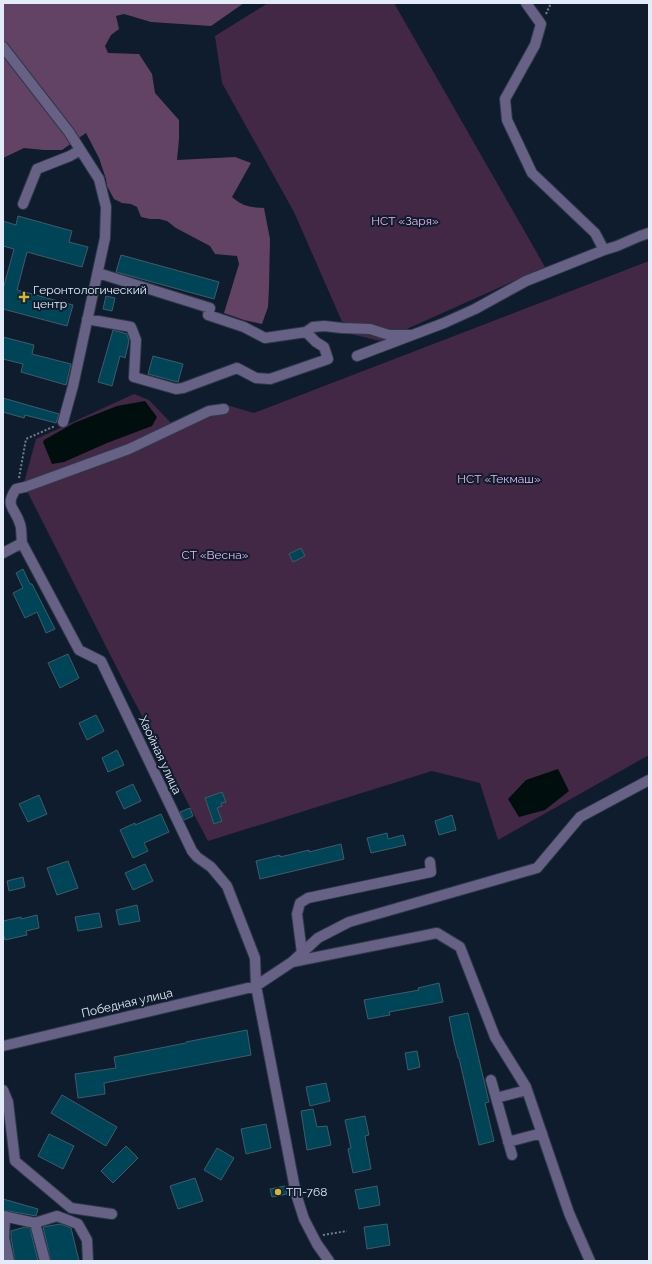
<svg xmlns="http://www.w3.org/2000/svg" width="652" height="1264" font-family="Raleway,sans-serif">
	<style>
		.green { fill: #422845 }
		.forest { fill: #624265 }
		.water { fill: #000e0d }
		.building { fill: #004458; stroke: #3f5c68 }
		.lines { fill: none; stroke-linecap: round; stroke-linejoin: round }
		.minor-casing { stroke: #2d3949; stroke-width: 12 }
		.path { stroke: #737e8d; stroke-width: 2; stroke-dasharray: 2 2; stroke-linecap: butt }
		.minor { stroke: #666185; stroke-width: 10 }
		.poi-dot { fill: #d9b334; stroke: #0f1c2d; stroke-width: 1.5 }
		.labels { text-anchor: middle; stroke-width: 4; stroke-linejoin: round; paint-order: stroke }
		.park-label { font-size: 12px; fill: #ecb6f0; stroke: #0f1c2d }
		.poi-label { font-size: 12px; fill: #e3ebf8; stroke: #0f1c2d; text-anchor: start }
		.street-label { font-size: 12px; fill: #e3ebf8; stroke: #0f1c2d }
	</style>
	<rect width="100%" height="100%" fill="#0f1c2d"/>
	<path class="green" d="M268 3H394L545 267 380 341 347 333 294 212 222 83 215 36Z
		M649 261V755L498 840 480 783 432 771 208 841 122 678 25 487 24 483 36 439 134 394 149 400 171 423 223 404 254 413Z"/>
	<path class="forest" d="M3 3H244L211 26 151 22 124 14 116 16 119 29 111 35 105 46 108 53 139 54 152 74 155 93 179 120V139L177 160 235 157 251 163 232 197C244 207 249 207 264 208L270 239 269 287 268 307 262 324 244 320 224 313 239 264 237 256 215 254 210 246 176 228 167 221 159 219H150L141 217 137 207 131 204 122 203 114 199 107 186 106 179 99 158 86 133 62 150H44L24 148 3 158Z"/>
	<path class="water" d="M145 401 157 417 152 426 107 443 64 462 52 464 43 442 44 440 74 423 117 406Z
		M558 769 569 791 545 810 519 817 508 799 526 780Z"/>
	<path class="building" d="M18 216 72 231 69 242 88 247 82 267 27 252 17 290 73 305 67 326 3 309V289L14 249 3 246V221L16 225Z
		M121 255 219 282 214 299 116 272Z
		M106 296 115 298 112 311 103 309Z
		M113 330 127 334 129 341 125 358 120 356 112 386 98 382Z
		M3 337 34 345 32 354 71 364 66 385 21 372 23 364 3 359Z
		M153 356 183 364 178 382 148 374Z
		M3 398 59 414 56 423 25 415 24 418 3 412Z
		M301 548 305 556 293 562 289 554Z
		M23 569 30 584H32L55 629 46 633 37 612 25 618 13 593 23 588 16 573Z
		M68 654 79 678 60 688 48 663Z
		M96 715 104 731 87 740 79 723Z
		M117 750 124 765 108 772 102 758Z
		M133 784 141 801 124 809 116 792Z
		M222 792 226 802 221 803 222 806 217 808 222 821 214 824 205 798Z
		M39 795 47 814 28 822 19 804Z
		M190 808 193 816 184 820 180 812Z
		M161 814 169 832 144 843 148 851 133 858 120 830 135 823V825Z
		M452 815 456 830 439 835 435 821Z
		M387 833 388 839 403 835 406 845 371 853 367 838Z
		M341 844 344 859 260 879 256 861 280 855V857L309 850V852Z
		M68 861 78 888 57 895 47 868Z
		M145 864 153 881 133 890 125 873Z
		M23 877 25 887 9 891 7 881Z
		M137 905 140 921 119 925 116 910Z
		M99 913 102 927 78 931 75 917Z
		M37 915 39 928 26 931 27 935 5 940 3 934V921L21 917V919Z
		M439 983 443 1002 389 1012 390 1015 368 1019 364 1000 419 990 418 988Z
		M468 1013 489 1102 485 1103 494 1141 479 1145 459 1058H458L454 1042 449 1017Z
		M247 1030 251 1055 104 1083 105 1094 78 1098 75 1074 116 1068 114 1057 186 1043V1042Z
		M417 1051 420 1067 408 1070 405 1053Z
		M326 1083 330 1101 310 1106 306 1087Z
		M62 1095 117 1127 106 1146 51 1113Z
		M313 1109 317 1127 327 1126 331 1145 307 1150 301 1111Z
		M365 1116 369 1135 365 1136 371 1169 353 1173 348 1149 351 1148 345 1120Z
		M266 1124 271 1148 246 1154 241 1129Z
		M49 1134 74 1146 63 1169 38 1156Z
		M126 1146 138 1158 113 1183 101 1171Z
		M217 1148 234 1158 221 1180 204 1170Z
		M195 1178 203 1201 178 1209 170 1186Z
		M285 1186 287 1194 272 1197 270 1189Z
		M377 1186 380 1205 359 1209 355 1190Z
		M3 1199 38 1209 36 1216 3 1210Z
		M60 1224 71 1228 79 1261H51L43 1227Z
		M387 1224 390 1245 367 1249 364 1227Z
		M25 1227 30 1228 38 1261H15L11 1237V1231Z"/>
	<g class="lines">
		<g class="minor-casing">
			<path id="minor" d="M526 3 541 24 535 45 505 99 507 120 532 173 595 233 604 250
				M3 47 69 132 99 179 106 207 105 238 73 386 63 422
				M23 204 37 169 70 156 80 150
				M98 273 210 308 208 315 244 327 265 338 306 332
				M87 319 131 327 136 340 134 377 176 389 183 388 237 368 256 378 270 379 328 359 324 347 316 342 306 332 313 327 324 326 342 328 370 329 389 335H411
				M357 356 444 323 475 309 526 281 604 250 617 246 640 236 649 233
				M224 409 209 411 129 449 25 487 16 489C4 507 15 507 20 524 22 529 21 537 22 543L79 650 101 661 192 851 197 857 211 867 227 886 255 958 256 986 296 1194 304 1219 317 1244 329 1261
				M3 553 22 543
				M302 953 297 914 300 903 308 898 431 872 430 862
				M292 962 318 938 349 922 537 868 580 817 649 780
				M3 1046 256 986 292 962 437 933 460 947 495 1037 526 1087 569 1213 590 1261
				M491 1080 512 1155
				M3 1090 8 1102 15 1161 71 1208 112 1214
				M496 1098 527 1090
				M508 1142 542 1133
				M3 1216 35 1223 57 1216 78 1224 87 1240 88 1261
				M5 1216 4 1238 9 1261
				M35 1223 45 1261"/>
		</g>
		<path class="path" d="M546 14 551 3
			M19 478 26 439 55 426
			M323 1235 347 1231"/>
		<use href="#minor" class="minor"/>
	</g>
	<g class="poi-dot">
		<path d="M22 291h4v4h4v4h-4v4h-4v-4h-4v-4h4z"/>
		<circle cx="278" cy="1192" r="4"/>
	</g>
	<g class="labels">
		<g class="park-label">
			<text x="405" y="225">НСТ «Заря»</text>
			<text x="499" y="483">НСТ «Текмаш»</text>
			<text x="215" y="559">СТ «Весна»</text>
		</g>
		<g class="poi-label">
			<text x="33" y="294">Геронтологический<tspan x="33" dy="14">центр</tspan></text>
			<text x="286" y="1196">ТП-768</text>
		</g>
		<g class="street-label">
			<text transform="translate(160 755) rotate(65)" y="4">Хвойная улица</text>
			<text transform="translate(127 1003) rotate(-13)" y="4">Победная улица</text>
		</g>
	</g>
	<rect width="652" height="1264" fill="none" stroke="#e3ebf8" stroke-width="8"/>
</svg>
